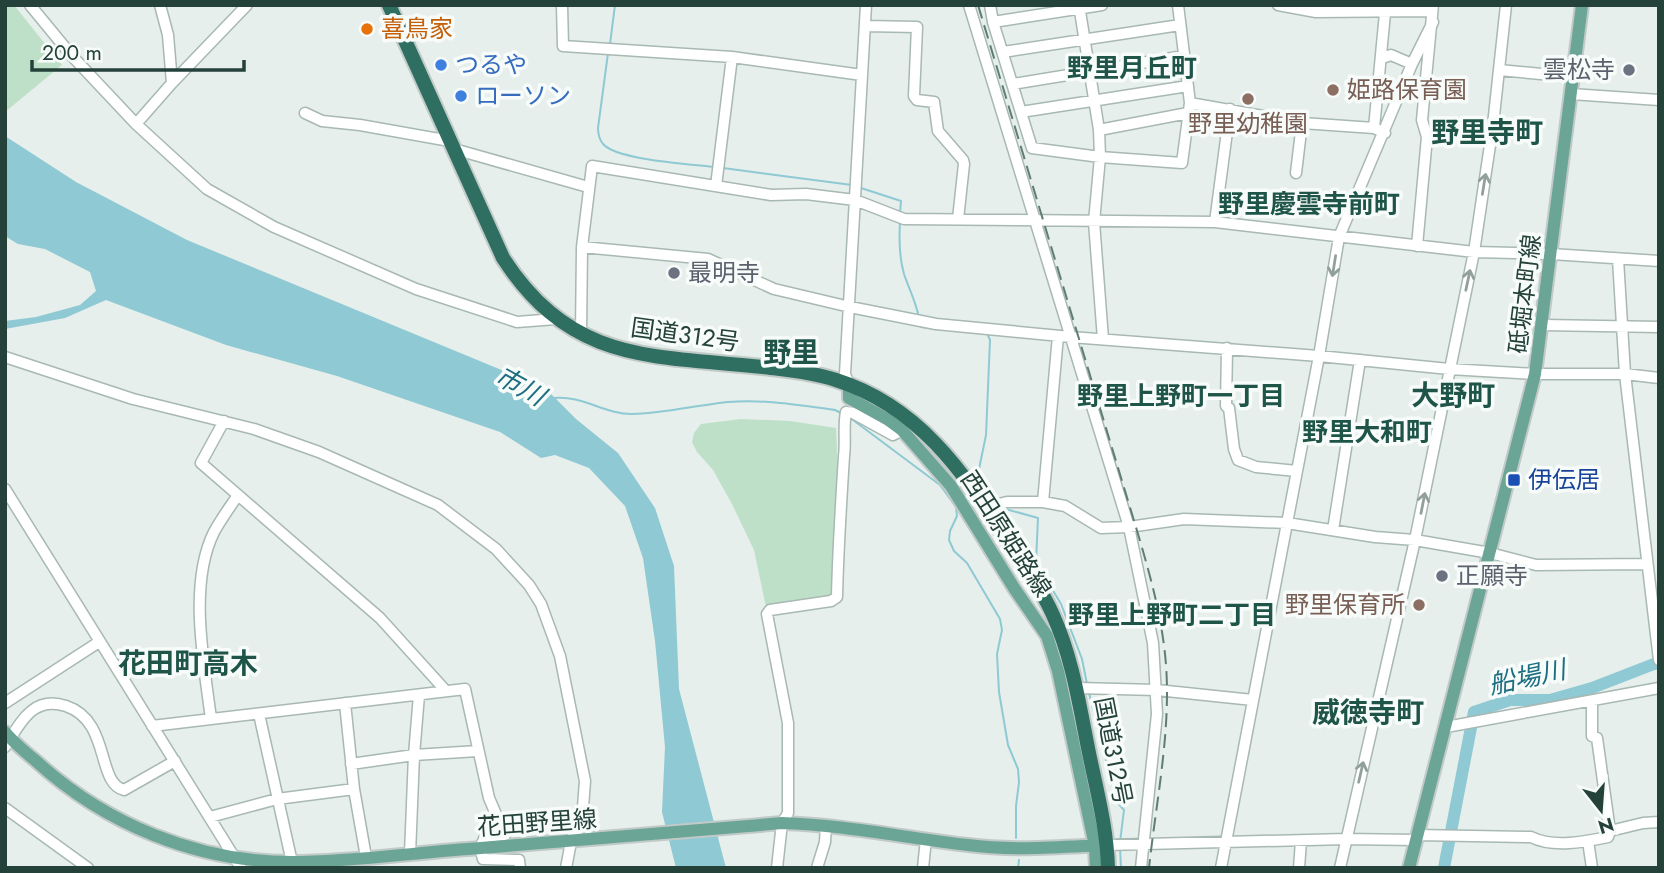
<svg xmlns="http://www.w3.org/2000/svg" width="1664" height="873" font-family="Jost,'Noto Sans JP',sans-serif">
	<style>
		.green { fill: #bfe0c8 }
		.water { fill: #8ec9d4 }
		.lines { fill: none; stroke-linecap: round; stroke-linejoin: round }
		.stream { stroke: #8ec9d4; stroke-width: 2 }
		.river { stroke: #8ec9d4; stroke-width: 12 }
		.minor-casing { stroke: #a8b8b2; stroke-width: 13 }
		.major-casing { stroke: #c2cac8; stroke-width: 16 }
		.highway-casing { stroke: #c2cac8; stroke-width: 18 }
		.minor { stroke: #fff; stroke-width: 10 }
		.major { stroke: #6aa596; stroke-width: 12 }
		.highway { stroke: #2f6f62; stroke-width: 14 }
		.rail { stroke: #5f7d75; stroke-width: 2; stroke-dasharray: 14 7; stroke-linecap: butt }
		.oneway { stroke: #92a09c }
		.food-dot { fill: #e8710a; stroke: #f7fbf9; stroke-width: 2.5 }
		.shop-dot { fill: #3f7fe0; stroke: #f7fbf9; stroke-width: 2.5 }
		.worship-dot { fill: #6b7280; stroke: #f7fbf9; stroke-width: 2.5 }
		.education-dot { fill: #8d6e63; stroke: #f7fbf9; stroke-width: 2.5 }
		.transit-dot { fill: #1a4fb4; stroke: #f7fbf9; stroke-width: 2.5 }
		.labels { text-anchor: middle; stroke-width: 7; stroke-linejoin: round; paint-order: stroke }
		.food-label { font-size: 24px; fill: #c56008; stroke: #f7fbf9; text-anchor: start }
		.shop-label { font-size: 24px; fill: #366cbe; stroke: #f7fbf9; text-anchor: start }
		.worship-label { font-size: 24px; fill: #5b616d; stroke: #f7fbf9; text-anchor: start }
		.education-label { font-size: 24px; fill: #785e54; stroke: #f7fbf9; text-anchor: start }
		.street-label { font-size: 24px; fill: #24423a; stroke: #f7fbf9 }
		.transit-label { font-size: 24px; fill: #164399; stroke: #f7fbf9; text-anchor: start }
		.neighbourhood-label { font-size: 26px; font-weight: bold; fill: #1f5548; stroke: #f7fbf9 }
		.water-label { font-size: 26px; font-style: italic; fill: #1c6f80; stroke: #f7fbf9 }
		.quarter-label { font-size: 28px; font-weight: bold; fill: #1f5548; stroke: #f7fbf9 }
	</style>
	<rect width="100%" height="100%" fill="#e6efeb"/>
	<path class="green" d="M5 5H14L62 65 5 112Z
		M741 419 790 421 836 428C840 484 832 539 832 595L830 598 766 607 754 550 732 504 713 470 697 452 692 442 694 433 701 424Z"/>
	<path class="water" d="M5 136 76 182 187 240 545 388 576 419 618 453 655 508 674 566 679 689 726 868H676L662 812 665 747 655 641 643 558 625 506 589 468 555 455 541 458 500 432 337 376 226 345 106 300 65 318 5 329V321L36 317 80 305 96 291 90 272 45 249 18 244 5 236Z"/>
	<g class="lines">
		<path class="stream" d="M610 44 615 5
			M608 53 598 128C598 134 599 139 603 144 617 160 690 164 714 167
			M723 168 852 185
			M861 188 901 201 900 213
			M900 222C899 239 899 257 904 274 909 289 916 302 919 318
			M921 327 936 329
			M987 333 990 340 986 435 978 474 997 501
			M554 398C582 395 604 414 632 414 660 414 698 405 728 402 764 399 799 405 835 410L841 413
			M849 417 940 485 956 507 957 516 950 531 949 540 954 551 967 563 1000 619 1002 630 997 654 999 692 1008 745 1018 769 1019 782 1016 806V838
			M1002 508 1038 518 1036 562 1061 604 1082 659 1087 684
			M1616 677 1659 668
			M1089 693 1117 802 1124 810 1120 842
			M1120 848 1121 868
			M1018 868 1019 860"/>
		<path class="river" d="M1444 868 1474 712 1510 700H1550L1592 688 1659 662"/>
		<g class="minor-casing">
			<path id="minor" d="M30 5 72 56 136 124 207 189 274 227 416 289 517 322 556 319
				M160 5 168 35 172 83
				M562 5 563 46 732 57 862 75
				M969 5 1129 527 1153 643 1157 714 1141 868
				M990 5 993 22 1032 148 1100 157 1182 163 1190 103 1178 5
				M1079 5 1099 130 1100 157 1094 222 1103 339
				M1278 5 1316 12 1432 11
				M993 22 1102 5
				M865 26 917 27 914 96 917 100 934 102 938 131 963 160 964 164 958 219
				M1003 52 1180 25
				M1382 58 1391 55 1412 64
				M1499 70 1573 77
				M1013 84 1184 56
				M1571 94 1659 100
				M1190 103 1302 123 1374 128 1385 133
				M1021 112 1188 86
				M305 113 322 121 360 125 450 141
				M136 124 172 83 247 5
				M1374 128 1385 13 1383 5
				M1099 130 1188 113
				M454 149 588 187
				M1296 173 1302 123
				M716 186 732 57
				M1215 222 1230 109
				M1417 246 1427 137 1422 120 1433 5
				M582 247 708 259 774 289 850 307 936 324 1071 337 1319 356 1449 369 1535 374H1625L1659 378
				M1618 259 1625 374 1659 660
				M1543 325 1659 327
				M581 333 582 247 592 166 771 195 806 194 855 200 904 219 1215 222 1474 252 1551 254 1659 261
				M1227 348 1226 406 1229 408 1234 449 1238 460 1256 467 1297 471
				M5 357 133 399 254 429 319 452 438 505 496 549 529 585 541 604 560 656 585 781 583 807 571 842 566 868
				M849 385 845 374 866 5
				M224 421 201 463 380 618 446 691
				M5 489 241 868
				M1043 502 1058 336
				M986 507 1007 502H1043L1065 506 1101 528 1129 527 1184 519 1287 523 1375 537 1415 540 1490 553 1536 565 1646 564
				M1333 530 1360 360
				M1077 688 1157 690 1253 700
				M1592 701V736L1597 738 1610 831
				M5 703 99 642
				M345 703 354 789 366 857
				M259 714 293 867
				M211 719C204 663 188 584 214 532 221 519 230 507 238 495
				M152 726 465 689 489 798 505 835 485 837 480 848 483 859 519 860 520 868
				M1446 727 1659 688
				M5 747C20 724 32 695 66 706 111 721 96 783 124 790L175 761
				M351 764 414 755 478 751
				M5 808 88 868
				M210 817 277 799 354 789
				M1417 835 1531 837C1553 848 1584 842 1608 837L1610 831 1643 823 1659 822
				M1588 841 1592 868
				M1107 845 1346 839 1416 840
				M410 854 414 755 419 695
				M777 868 782 823 788 813V723L767 614 770 610 831 601 837 597C838 550 841 503 844 456 846 441 843 427 846 412L853 413 893 435 902 430
				M817 868 825 842 826 825
				M923 868 926 839
				M1221 868 1319 356 1339 237 1412 64 1433 22
				M1299 868 1301 841
				M1340 868 1415 540 1474 252 1493 125 1506 5"/>
		</g>
		<g class="major-casing">
			<path id="major" d="M849 385V398L887 419 902 430 951 486 1014 588 1047 636 1058 671 1095 846 1096 868
				M5 732C14 743 25 752 36 761 105 824 197 862 291 862 355 862 418 852 481 848 582 840 682 832 782 823 845 825 906 838 968 845 1014 851 1061 847 1107 845
				M1409 868 1535 374 1582 5"/>
		</g>
		<g class="highway-casing">
			<path id="highway" d="M389 5 503 258C572 364 651 355 763 367 787 370 812 372 836 380 918 406 962 470 1006 538 1023 563 1041 588 1053 615 1072 657 1079 703 1088 748 1096 788 1107 827 1108 868"/>
		</g>
		<use href="#minor" class="minor"/>
		<use href="#major" class="major"/>
		<use href="#highway" class="highway"/>
		<path class="rail" d="M978 5 1132 514C1147 564 1162 613 1166 665 1171 732 1156 802 1149 868"/>
	</g>
	<defs><path id="oneway-shaft" d="M-6 0H5M1.5-3L5.5 0L1.5 3" fill="none" stroke-width="1.6" stroke-linecap="round" stroke-linejoin="round" transform="scale(1.75)"/></defs>
	<g class="oneway">
		<use href="#oneway-shaft" transform="translate(1484 184) rotate(-81)"/>
		<use href="#oneway-shaft" transform="translate(1334 266) rotate(99)"/>
		<use href="#oneway-shaft" transform="translate(1468 280) rotate(-78)"/>
		<use href="#oneway-shaft" transform="translate(1423 503) rotate(-79)"/>
		<use href="#oneway-shaft" transform="translate(1361 772) rotate(-77)"/>
	</g>
	<circle class="food-dot" cx="367" cy="29" r="7"/>
	<g class="shop-dot">
		<circle cx="441" cy="65" r="7"/>
		<circle cx="461" cy="96" r="7"/>
	</g>
	<g class="worship-dot">
		<circle cx="1629" cy="70" r="7"/>
		<circle cx="674" cy="273" r="7"/>
		<circle cx="1442" cy="576" r="7"/>
	</g>
	<g class="education-dot">
		<circle cx="1333" cy="90" r="7"/>
		<circle cx="1248" cy="99" r="7"/>
		<circle cx="1419" cy="605" r="7"/>
	</g>
	<rect class="transit-dot" x="1507" y="473" width="14" height="14" rx="3.5"/>
	<g class="labels">
		<g class="food-label">
			<text x="381" y="37">喜鳥家</text>
		</g>
		<g class="shop-label">
			<text x="455" y="73">つるや</text>
			<text x="475" y="104">ローソン</text>
		</g>
		<g class="worship-label">
			<text x="1615" y="78" text-anchor="end">雲松寺</text>
			<text x="688" y="281">最明寺</text>
			<text x="1456" y="584">正願寺</text>
		</g>
		<g class="education-label">
			<text x="1347" y="98">姫路保育園</text>
			<text x="1248" y="132" text-anchor="middle">野里幼稚園</text>
			<text x="1405" y="613" text-anchor="end">野里保育所</text>
		</g>
		<g class="street-label">
			<text transform="translate(1525 294) rotate(-83)" y="8">砥堀本町線</text>
			<text transform="translate(685 335) rotate(8)" y="8">国道312号</text>
			<text transform="translate(1006 534) rotate(57)" y="8">西田原姫路線</text>
			<text transform="translate(1113 751) rotate(79)" y="8">国道312号</text>
			<text transform="translate(537 823) rotate(-4)" y="8">花田野里線</text>
		</g>
		<g class="transit-label">
			<text x="1528" y="488">伊伝居</text>
		</g>
		<g class="neighbourhood-label">
			<text x="1132" y="77">野里月丘町</text>
			<text x="1309" y="213">野里慶雲寺前町</text>
			<text x="1181" y="405">野里上野町一丁目</text>
			<text x="1367" y="441">野里大和町</text>
			<text x="1172" y="624">野里上野町二丁目</text>
		</g>
		<g class="water-label">
			<text transform="translate(520 386) rotate(29)" y="9">市川</text>
			<text transform="translate(1527 677) rotate(-12)" y="9">船場川</text>
		</g>
		<g class="quarter-label">
			<text x="1487" y="142">野里寺町</text>
			<text x="791" y="362">野里</text>
			<text x="1453" y="405">大野町</text>
			<text x="188" y="673">花田町高木</text>
			<text x="1368" y="722">威徳寺町</text>
		</g>
	</g>
	<rect width="1664" height="873" fill="none" stroke="#24423a" stroke-width="14"/>
	<g transform="translate(1601 810) rotate(163)" stroke="#f7fbf9" stroke-width="5" paint-order="stroke">
	<path d="M0-5L12 26L0 18L-12 26Z" fill="#24423a"/>
	<text y="-10" font-size="19" font-weight="bold" text-anchor="middle" fill="#24423a">N</text>
	</g>
	<path d="M32 60v10h212v-10" fill="none" stroke="#24423a" stroke-width="3.5"/>
	<text x="42" y="60" font-size="21" fill="#24423a" stroke="#f7fbf9" stroke-width="5" paint-order="stroke">200 m</text>
</svg>
